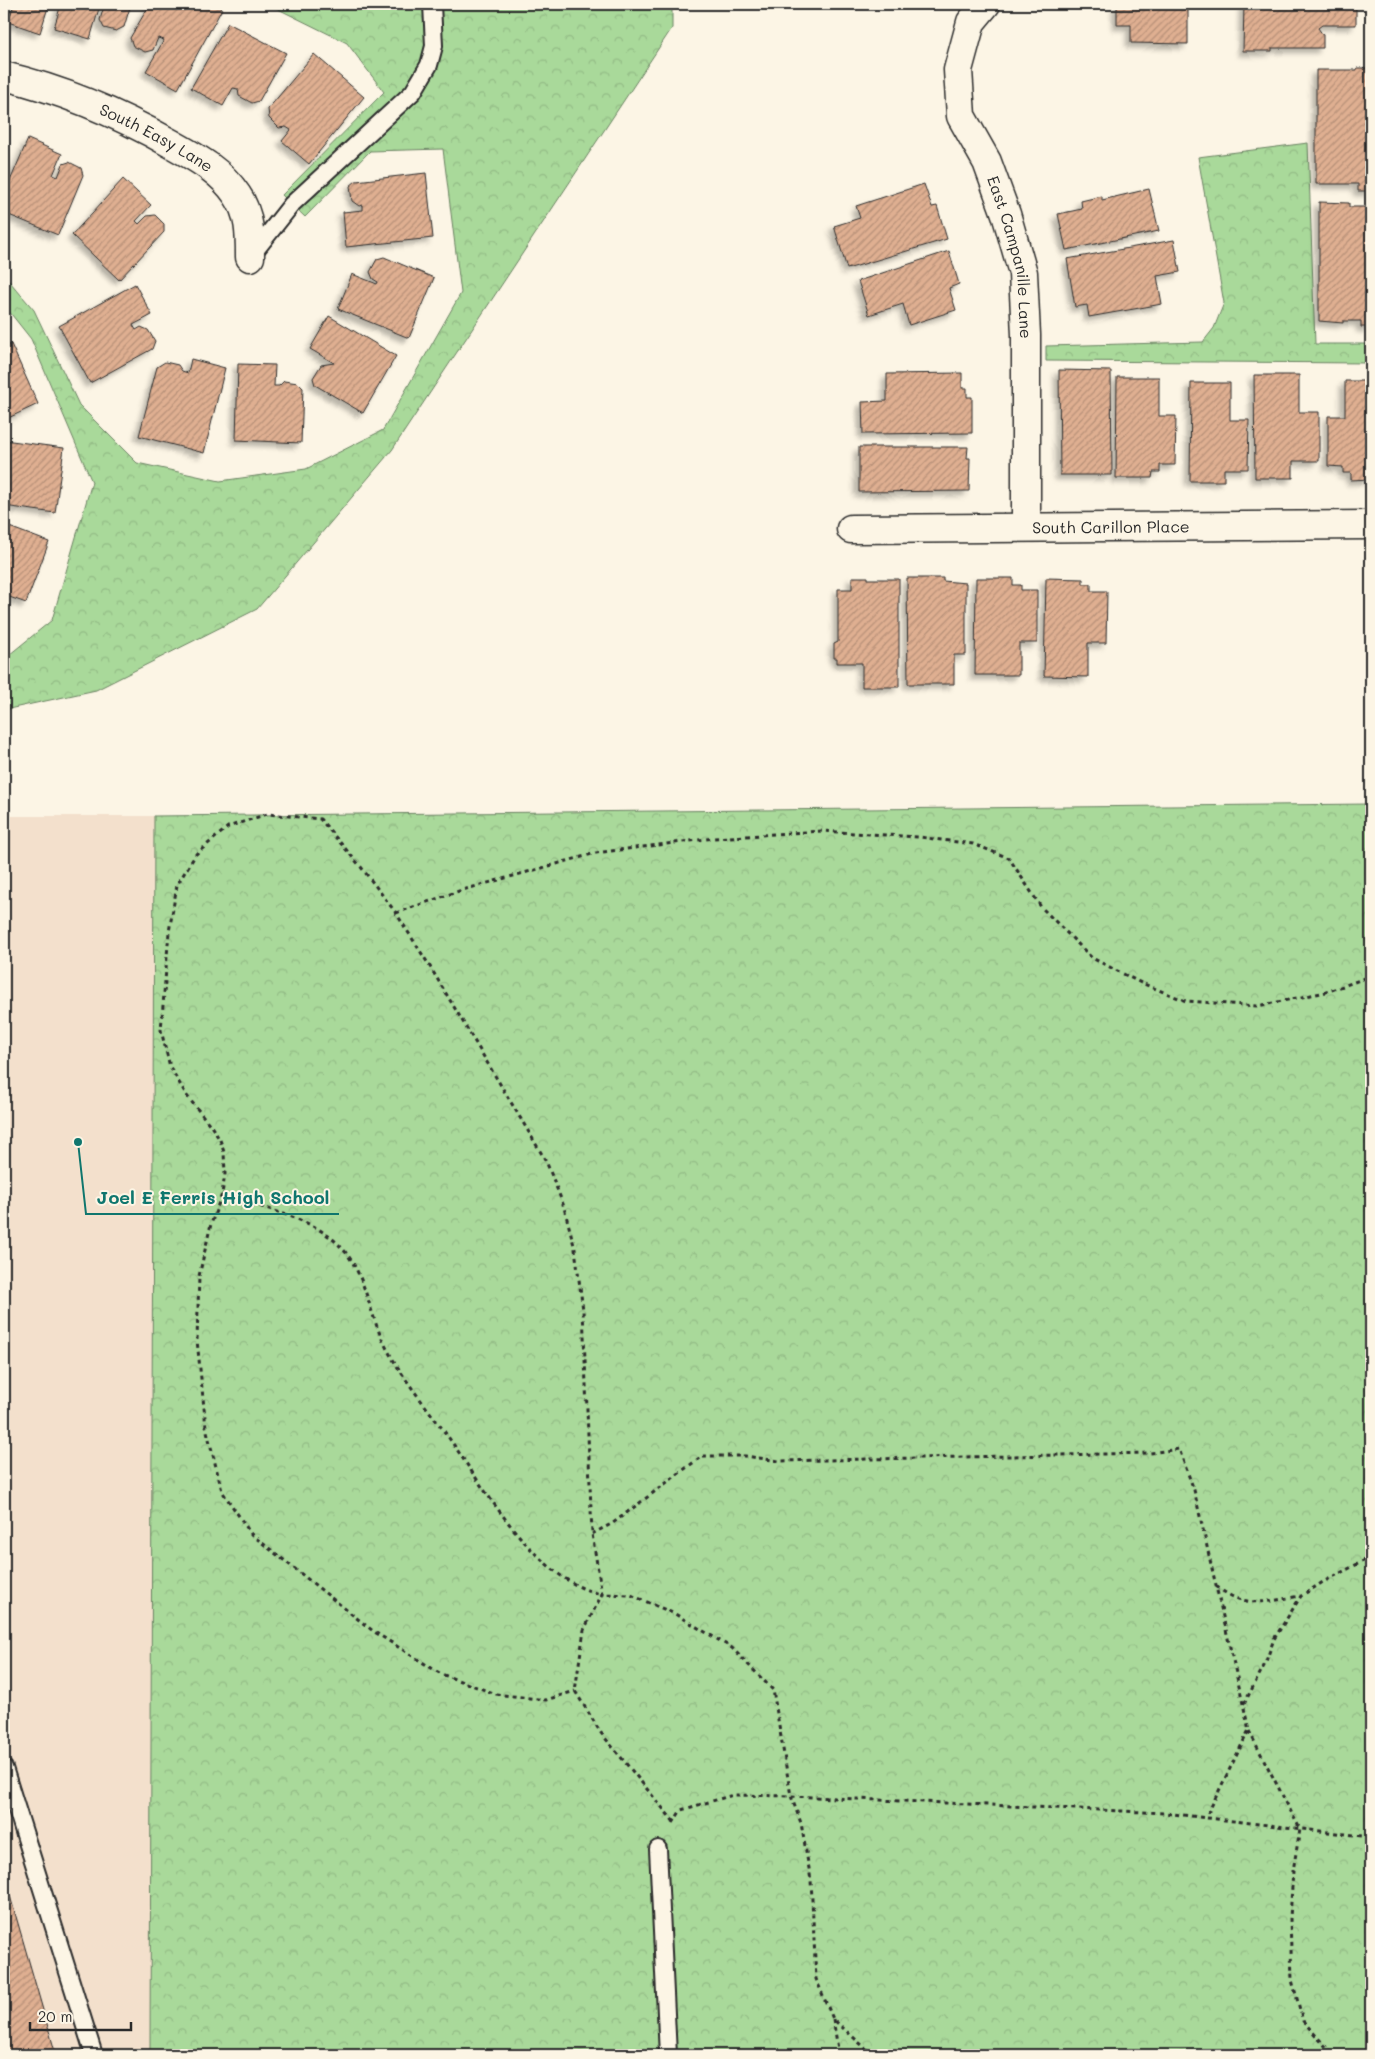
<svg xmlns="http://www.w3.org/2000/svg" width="1375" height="2059" font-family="Mali,sans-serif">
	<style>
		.built { fill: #f3e0cc }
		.park { fill: url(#park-crowns); stroke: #6a8262 }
		.building { fill: url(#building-hatch); stroke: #2b2b2b; filter: url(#shadow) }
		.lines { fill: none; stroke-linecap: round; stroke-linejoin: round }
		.lane-casing { stroke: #2b2b2b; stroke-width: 20 }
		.street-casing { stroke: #2b2b2b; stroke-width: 31 }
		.path { stroke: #2b2b2b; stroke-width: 3; stroke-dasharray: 4 4; stroke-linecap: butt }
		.lane { stroke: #fcf5e5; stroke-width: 16 }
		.street { stroke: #fcf5e5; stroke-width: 28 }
		.labels { text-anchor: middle; stroke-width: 4; stroke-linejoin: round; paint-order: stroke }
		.street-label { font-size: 16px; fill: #2b2b2b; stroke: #fcf5e5 }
		.leader { fill: none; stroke: #0f766e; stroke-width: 2 }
		.callout-dot { fill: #0f766e; stroke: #fcf5e5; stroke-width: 2 }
		.callout-label { font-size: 18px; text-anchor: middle; font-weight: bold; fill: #0f766e; stroke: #fcf5e5; stroke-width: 4; stroke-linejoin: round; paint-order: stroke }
	</style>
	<defs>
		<pattern id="park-crowns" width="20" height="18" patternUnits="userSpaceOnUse" patternTransform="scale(1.25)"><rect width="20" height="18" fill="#a9d99a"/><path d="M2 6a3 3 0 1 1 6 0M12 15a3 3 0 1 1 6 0" fill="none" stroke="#92ba85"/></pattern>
		<pattern id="building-hatch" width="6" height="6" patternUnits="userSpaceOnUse" patternTransform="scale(1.25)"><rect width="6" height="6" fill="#dfaf91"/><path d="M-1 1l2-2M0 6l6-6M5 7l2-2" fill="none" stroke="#b58f77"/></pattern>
		<filter id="shadow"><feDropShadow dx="-4.5" dy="4.5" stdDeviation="2.5" flood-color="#0004"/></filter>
	</defs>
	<rect width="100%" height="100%" fill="#fcf5e5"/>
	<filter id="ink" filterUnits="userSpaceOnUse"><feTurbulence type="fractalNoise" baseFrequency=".02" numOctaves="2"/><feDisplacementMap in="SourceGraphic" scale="10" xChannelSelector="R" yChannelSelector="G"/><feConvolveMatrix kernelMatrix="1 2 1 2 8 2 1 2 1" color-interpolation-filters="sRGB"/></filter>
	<g filter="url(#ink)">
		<path class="built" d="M4 816H154L150 2053 176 2055H4Z"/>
		<path class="park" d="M268 4H672V28L392 450 257 609 96 690 4 710V659L52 620 92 482 31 339 4 305V275L34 310 79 405 137 463 220 481 306 469 383 430 461 293 443 149 370 151 305 217 282 195 384 92 347 43Z
			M1308 143 1315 344H1371V363L1046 361V346L1203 342 1214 328 1224 303 1198 157Z
			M1371 804V2055H176L150 2054 154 816Z"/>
		<path class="building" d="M14 4H49L40 33 8 22Z
			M61 4H131L124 27 116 31 104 28 100 20 104 6 100 5 90 39 54 28Z
			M150 4H211L222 9 178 89 146 71 164 40 158 38 153 50 145 52 133 46 130 38Z
			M1117 4H1188V44L1131 43V25H1117Z
			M1244 4H1356V25H1322L1318 28 1323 35V48H1272V51H1243Z
			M228 23 286 53 259 101 252 103 239 96 238 89 233 88 223 106 191 88Z
			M314 54 364 97 309 164 282 141 291 130 286 127 279 128 269 118 268 109Z
			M1357 68H1371V191H1358V184H1316V70H1357Z
			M28 139 62 154 53 175 58 177 63 164 69 162 81 168 83 175 58 235 4 213V195Z
			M426 173 433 238 346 247 343 212 363 210V205L359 206 352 201 350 186 356 181Z
			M123 179 151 205 136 221 139 224 147 216 155 215 164 224V232L119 280 72 235Z
			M924 184 932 207 937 206 947 239 847 269 834 226 860 218 856 206Z
			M1149 189 1159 231 1066 250 1058 214 1082 209 1081 201 1102 196V200Z
			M1319 202 1349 203V207H1371V327H1361V321H1343V323L1319 321Z
			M1174 240 1180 272 1157 276 1162 304 1089 317 1087 305 1075 307 1067 259Z
			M949 251 959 284 949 288 956 310 909 325 903 304 869 315 858 281Z
			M384 257 434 278 409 338 338 309 352 274 377 284 378 282 373 279 370 272 377 259Z
			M135 284 152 315 133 325 136 330 141 327 148 330 155 341 152 349 90 383 59 326Z
			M329 316 396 356 363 413 315 385 313 378 321 365 334 363 310 349Z
			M11 344 38 404 4 420V348Z
			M191 359 225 368 204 453 139 436 157 367 165 362 178 365 182 371 188 373Z
			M238 364 275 365 274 386H279L284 381 298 383 303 388 301 443 236 440Z
			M1059 370 1111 371 1112 475H1060Z
			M962 373V388H967V397H972V433L863 434 862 402 887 401V374Z
			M1254 375H1299V412H1319V461H1293V478H1255Z
			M1117 377H1159V416H1176L1175 465H1160V472H1153L1152 478H1116Z
			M1345 381H1371V479L1351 480V473H1343V467L1328 466V416H1345Z
			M1191 383H1230V420H1249L1248 469H1224V481H1190Z
			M4 440 64 448 55 513 4 506V469L7 470 8 465H4Z
			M859 447H968L967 458H970L969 491 859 492Z
			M4 525 49 542 26 603 4 595Z
			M852 577H868V579H899V687H862V663H837V658H834V644L838 642V589H852Z
			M907 578H943V581L966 583V655H954V684H908Z
			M976 578H1013V585H1021V590H1037V643H1019V675H975Z
			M1046 578 1083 579V584H1091V591H1107L1106 643H1088V677L1044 676Z
			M4 1875 56 2055H4Z"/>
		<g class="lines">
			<g class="lane-casing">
				<path id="lane" d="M250 257 292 204 413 92 429 65 434 46 432 4
					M4 1768 94 2055
					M658 1849 668 2055"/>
			</g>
			<g class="street-casing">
				<g id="street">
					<path id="s1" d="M986 4 971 22 958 70 961 116 987 162 1006 214 1023 273 1026 335V527"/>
					<path id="s2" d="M4 76C63 90 119 114 172 144 197 158 221 171 237 195 250 214 250 235 250 257"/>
					<path id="s3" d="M851 529 1371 525"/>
				</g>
			</g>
			<path class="path" d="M396 913 459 891 596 853 714 838 822 831 919 837 973 844 1009 858 1041 907 1092 958 1139 982 1186 1001 1258 1006 1326 992 1371 976
				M222 1194C261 1209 313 1216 342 1248 365 1273 369 1312 383 1341 400 1376 427 1407 449 1438 484 1488 538 1583 602 1594L592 1534 583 1310 575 1249 563 1204 546 1161 429 965 396 913 361 867 320 819 267 814 228 827 196 854 177 885 169 932 161 1030 170 1067 187 1096 211 1126 220 1140 224 1152 225 1174 222 1194 211 1224 199 1276 197 1340 206 1427 222 1491 251 1534 373 1631 441 1674 496 1694 546 1700 575 1691
				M592 1534 613 1523 702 1456H745L779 1461 1150 1453 1179 1449 1194 1490 1249 1730 1206 1817
				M1216 1586C1245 1610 1268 1601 1300 1596
				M1244 1704 1265 1664 1274 1639 1301 1596 1323 1582 1371 1557
				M1249 1731 1300 1829 1293 1871 1290 1918 1292 1980 1303 2021 1327 2048 1336 2055
				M674 1822 601 1733 575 1691 584 1630 602 1594 631 1595 675 1614 732 1648 773 1690 791 1796 801 1823 811 1880 816 1979 833 2019 873 2055
				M673 1823 681 1810 733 1795 791 1796 1165 1813 1371 1837
				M833 2019 839 2055"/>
			<use href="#lane" class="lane"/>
			<use href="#street" class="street"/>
		</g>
	</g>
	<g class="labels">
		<g class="street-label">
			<text dy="6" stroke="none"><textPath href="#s2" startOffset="165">South Easy Lane</textPath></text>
			<text dy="6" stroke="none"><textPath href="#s1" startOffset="271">East Campanille Lane</textPath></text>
			<text dy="6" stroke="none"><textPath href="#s3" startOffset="260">South Carillon Place</textPath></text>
		</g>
	</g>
	<path class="leader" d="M78 1142L86 1214H339"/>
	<circle class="callout-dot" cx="78" cy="1142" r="5"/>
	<g class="callout-label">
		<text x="213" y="1204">Joel E Ferris High School</text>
	</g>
	<rect width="1375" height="2059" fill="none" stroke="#fcf5e5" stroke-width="20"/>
	<rect x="10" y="10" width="1355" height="2039" fill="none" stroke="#2b2b2b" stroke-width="2" filter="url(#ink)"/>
	<path d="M30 2022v8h101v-8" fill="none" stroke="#2b2b2b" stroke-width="2.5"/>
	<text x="38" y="2022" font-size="15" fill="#2b2b2b" stroke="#fcf5e5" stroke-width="4" paint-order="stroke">20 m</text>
</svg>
